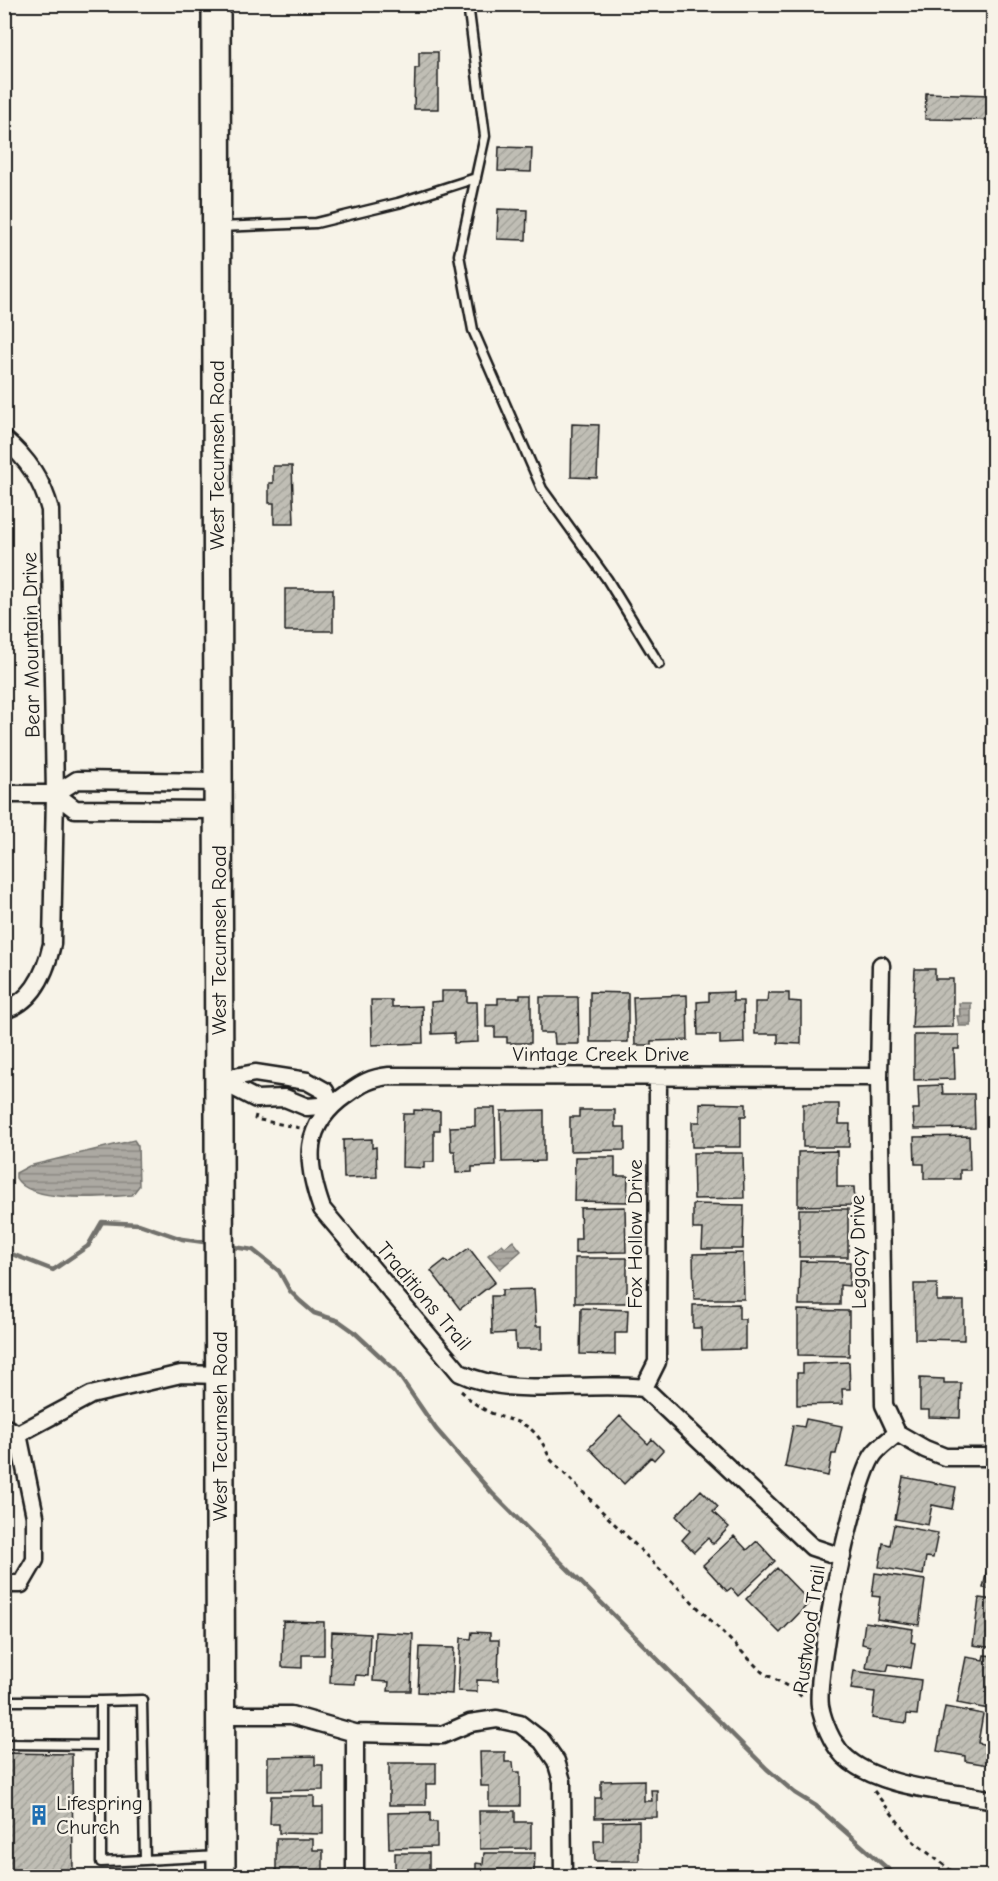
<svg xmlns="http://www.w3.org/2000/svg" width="998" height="1881" font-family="'Comic Neue',sans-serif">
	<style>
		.water { fill: url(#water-rules); stroke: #72716c; stroke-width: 1.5 }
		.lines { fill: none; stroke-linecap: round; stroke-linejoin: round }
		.stream { stroke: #72716c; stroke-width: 4.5 }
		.building { fill: url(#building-hatch); stroke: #1c1c1c; stroke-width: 1.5 }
		.service-casing { stroke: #1c1c1c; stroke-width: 13 }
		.minor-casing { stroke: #1c1c1c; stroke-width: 21 }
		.primary-casing { stroke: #1c1c1c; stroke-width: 32 }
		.path { stroke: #1c1c1c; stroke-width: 3; stroke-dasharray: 4.5 4.5; stroke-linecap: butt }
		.service { stroke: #f7f3e8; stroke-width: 8 }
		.minor { stroke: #f7f3e8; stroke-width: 16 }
		.primary { stroke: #f7f3e8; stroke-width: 27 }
		.labels { text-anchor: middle; stroke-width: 5; stroke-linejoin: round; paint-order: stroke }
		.street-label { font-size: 21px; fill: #1c1c1c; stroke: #f7f3e8 }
		.poi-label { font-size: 21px; fill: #1c1c1c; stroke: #f7f3e8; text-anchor: start }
	</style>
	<defs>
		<pattern id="water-rules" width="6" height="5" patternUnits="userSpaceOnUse" patternTransform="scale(1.5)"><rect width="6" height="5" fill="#aca9a2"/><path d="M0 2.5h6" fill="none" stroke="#8b8983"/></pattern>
		<pattern id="building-hatch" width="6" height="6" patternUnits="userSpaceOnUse" patternTransform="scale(1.5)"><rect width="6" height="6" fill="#c0beb5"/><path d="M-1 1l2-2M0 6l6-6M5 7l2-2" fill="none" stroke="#a4a39b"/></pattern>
	</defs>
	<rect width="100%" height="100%" fill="#f7f3e8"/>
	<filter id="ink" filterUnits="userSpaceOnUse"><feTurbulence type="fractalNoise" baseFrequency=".0167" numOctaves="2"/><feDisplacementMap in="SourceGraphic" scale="12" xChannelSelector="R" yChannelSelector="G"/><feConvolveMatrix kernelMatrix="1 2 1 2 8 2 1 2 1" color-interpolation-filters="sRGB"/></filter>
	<g filter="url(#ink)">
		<path class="water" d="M959 1003H971V1026H959L957 1016H960Z
			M134 1140 138 1146 139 1186 132 1195C106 1197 30 1204 16 1178V1173L29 1166Z
			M513 1241 521 1251 500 1269 488 1255 502 1244 505 1247Z"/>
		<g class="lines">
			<path class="stream" d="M228 1246 253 1250 279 1271 290 1291 300 1301 314 1313 339 1321 353 1331 396 1371 436 1429 492 1493 767 1769 795 1793 816 1806 896 1876
				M4 1251 53 1270 88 1246 102 1222 139 1224 182 1239 211 1243"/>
		</g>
		<path class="building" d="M419 52H438V109H414L415 68H419Z
			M926 93 991 95 990 120 925 119Z
			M499 147 532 148 531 172 498 171Z
			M498 209 527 210 526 240 497 239Z
			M572 424 599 425 597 478 571 477Z
			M273 466H292L294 524H274V503H269V483H273Z
			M285 589H333V631H285Z
			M915 969H935V979H953V1027L912 1028Z
			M442 991H467V1002H477L478 1042 454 1043V1033L432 1034 431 1002 442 1001Z
			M590 992 628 993V1042H590Z
			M733 992V1001H743L744 1043 720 1044V1035H698L697 1002 709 1001V993Z
			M768 993H789V1001L801 1002V1044L778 1043V1034H755V1002H767Z
			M520 995H531V1043H507V1037H495V1027H486V1004H498V998H520Z
			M687 995 688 1040 651 1041V1045H635L633 997Z
			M540 997H578L579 1044H555L554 1033H540Z
			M371 1000H392V1007L422 1006 423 1043 372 1045Z
			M914 1035H959V1049H954L955 1079 914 1080Z
			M942 1085 943 1094H974L975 1128 914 1129 913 1109H919L918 1086Z
			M700 1103 746 1104V1116H741V1147H692V1122H700Z
			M803 1104H839V1124H850L849 1147H803Z
			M475 1108H495L496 1166 472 1167V1172L456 1173 455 1151H451L450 1127 475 1126Z
			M414 1110 440 1111V1130H434V1162H424V1168L402 1167 403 1114H414Z
			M544 1110V1161L502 1162 501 1111Z
			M579 1110H615V1127H625V1150L570 1151V1117H579Z
			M969 1136 970 1170H960V1179H924V1164H915L914 1137Z
			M372 1139V1148L376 1147 377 1177 344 1178 343 1140Z
			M837 1151V1187H854L855 1205 798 1206V1152Z
			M693 1153H743L744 1198 694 1199Z
			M575 1157H615V1176H628L627 1202 574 1201Z
			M693 1204 744 1205 743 1249H702L703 1229H693Z
			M625 1207 626 1252 575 1253V1239H581L580 1208Z
			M799 1209H848V1257H799Z
			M469 1248 495 1282 460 1309 431 1271 445 1260 448 1263Z
			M743 1253 744 1299H694L693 1254Z
			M575 1258H627V1303H575Z
			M800 1261 850 1262 849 1286 840 1285V1305H799Z
			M914 1284H937V1301H964V1340L915 1339Z
			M534 1289 536 1326H542V1349H516L515 1333 492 1334 491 1296H502V1290Z
			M739 1304V1319H745V1349L702 1350 701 1328H693V1305Z
			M581 1308 628 1310 627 1333H615V1355L580 1354Z
			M798 1310 849 1311V1356L798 1355Z
			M849 1362 850 1389H842L843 1404 797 1405V1373H803V1364Z
			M920 1378 944 1379V1383H961L960 1418 929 1417V1410H920Z
			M620 1416 648 1444 652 1439 663 1450 654 1460 651 1457 624 1484 589 1448Z
			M806 1419 842 1426 836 1454H832L828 1476 785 1467 793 1425 804 1427Z
			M903 1477 956 1487 952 1509 932 1505 928 1525 895 1519Z
			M701 1490 718 1507 713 1512 729 1527 713 1544 708 1538 694 1552 682 1540 690 1531 676 1516Z
			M894 1525 938 1533 933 1558 926 1557 923 1575 879 1567 883 1543 890 1545Z
			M734 1536 747 1550 757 1541 775 1561 738 1596 731 1588 727 1591 703 1565Z
			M992 1547H994V1590L983 1588Z
			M777 1568 810 1602 780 1633 746 1599Z
			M875 1573 925 1580 919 1625 877 1619 880 1597 872 1596Z
			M979 1598 994 1600V1648L973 1645Z
			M283 1621 324 1622V1655H302V1668L282 1667Z
			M865 1622 913 1629 911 1642 915 1643 911 1668 889 1664 887 1671 866 1668 870 1646 862 1644Z
			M332 1632 370 1634 368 1676 356 1675 355 1684 330 1683Z
			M375 1632 413 1634 411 1691H388L389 1682 373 1681Z
			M472 1632 490 1633V1640H499L498 1681 477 1680V1692L458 1691 461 1638 471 1639Z
			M420 1647 454 1648 452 1694 418 1692Z
			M984 1655 994 1656V1710L957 1703 966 1657 983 1660Z
			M854 1671 921 1680 917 1715 907 1714 906 1723 872 1718 875 1692 851 1689Z
			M945 1707 983 1714 978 1743 992 1746 988 1765 965 1761V1756L937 1751Z
			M480 1752H505V1762H513L514 1772H520V1806H489V1786H481Z
			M4 1753 72 1754 73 1876H4Z
			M315 1756V1765H323V1790L268 1791V1757Z
			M389 1763H436V1784H426V1805H389Z
			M644 1780V1801H652L651 1790H657V1817L595 1818V1798H601V1781Z
			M271 1796H314V1807H323V1834L279 1833V1824H270Z
			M479 1811H515V1822H531V1848L480 1849Z
			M430 1812V1822H437V1847L389 1848 388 1813Z
			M639 1821V1861H595L594 1841H603V1822Z
			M276 1839H313V1850H323V1876H276Z
			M395 1853H429V1876H387V1872H395Z
			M484 1853H535L534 1872H524V1876H476V1863L483 1864Z
			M595 1869H645V1876H595Z"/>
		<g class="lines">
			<g class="service-casing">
				<path id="service" d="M468 4 485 136 459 255 473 330 542 489 607 579 659 664
					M219 227 316 223 398 203 476 178
					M4 1701H101
					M4 1744 101 1745
					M145 1860 101 1862V1701L142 1700 145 1860 218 1856"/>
			</g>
			<g class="minor-casing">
				<path id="minor" d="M4 439C27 458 43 482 50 510L55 794 52 944C46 971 33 1002 4 1010
					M4 794H55L77 780 218 782
					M55 794 75 809 218 810
					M881 965 879 1077 884 1405 897 1433 925 1449 945 1457H994
					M255 1073 307 1081 325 1091 331 1105 307 1107 285 1098 256 1099 219 1080Z
					M644 1388 657 1362 658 1077
					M4 1427 18 1434
					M897 1433C890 1440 880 1446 874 1454 853 1481 815 1672 820 1706 823 1722 832 1743 843 1755 876 1788 949 1791 994 1800
					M18 1434 91 1395 181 1374 220 1375
					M842 1557 812 1547 644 1388C583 1380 517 1400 460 1373L322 1209C305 1161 302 1125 347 1094 362 1083 371 1078 389 1076L879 1077
					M4 1584H21L35 1560V1516L18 1434
					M221 1715H291L355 1733 442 1735 470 1723 497 1719 520 1724 542 1741 556 1761 562 1781 563 1876
					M355 1876V1733"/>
			</g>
			<g class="primary-casing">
				<path id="primary" d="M216 4 221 1876"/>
			</g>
			<path class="path" d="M256 1115 255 1119 300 1128
				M461 1391C467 1396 473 1403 480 1407 514 1428 531 1412 550 1459L762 1672 796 1691 804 1699
				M874 1791 914 1842 958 1876"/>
			<use href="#service" class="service"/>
			<use href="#minor" class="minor"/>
			<use href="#primary" class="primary"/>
		</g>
	</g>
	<defs>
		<g id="building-bare" transform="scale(1.62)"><path d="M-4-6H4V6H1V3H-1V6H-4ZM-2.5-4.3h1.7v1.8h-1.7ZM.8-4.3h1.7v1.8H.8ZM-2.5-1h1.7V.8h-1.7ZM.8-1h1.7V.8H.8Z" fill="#1f6fb2" stroke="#f7f3e8" stroke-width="2.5" paint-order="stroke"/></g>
	</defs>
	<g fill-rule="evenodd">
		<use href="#building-bare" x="39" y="1815"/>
	</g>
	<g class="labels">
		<g class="street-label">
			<text transform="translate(217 455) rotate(-90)" y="7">West Tecumseh Road</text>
			<text transform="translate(31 645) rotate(-91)" y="7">Bear Mountain Drive</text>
			<text transform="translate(219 940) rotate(-90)" y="7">West Tecumseh Road</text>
			<text x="601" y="1061">Vintage Creek Drive</text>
			<text transform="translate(635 1234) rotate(-90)" y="7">Fox Hollow Drive</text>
			<text transform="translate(858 1252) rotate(-91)" y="7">Legacy Drive</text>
			<text transform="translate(424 1296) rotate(50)" y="7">Traditions Trail</text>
			<text transform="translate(220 1426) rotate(-90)" y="7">West Tecumseh Road</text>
			<text transform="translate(809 1629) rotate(-82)" y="7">Rustwood Trail</text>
		</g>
		<g class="poi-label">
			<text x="56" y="1810">Lifespring<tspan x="56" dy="24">Church</tspan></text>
		</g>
	</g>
	<rect width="998" height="1881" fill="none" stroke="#f7f3e8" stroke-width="24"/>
	<rect x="12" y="12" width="974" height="1857" fill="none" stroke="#1c1c1c" stroke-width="2" filter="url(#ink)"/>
</svg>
